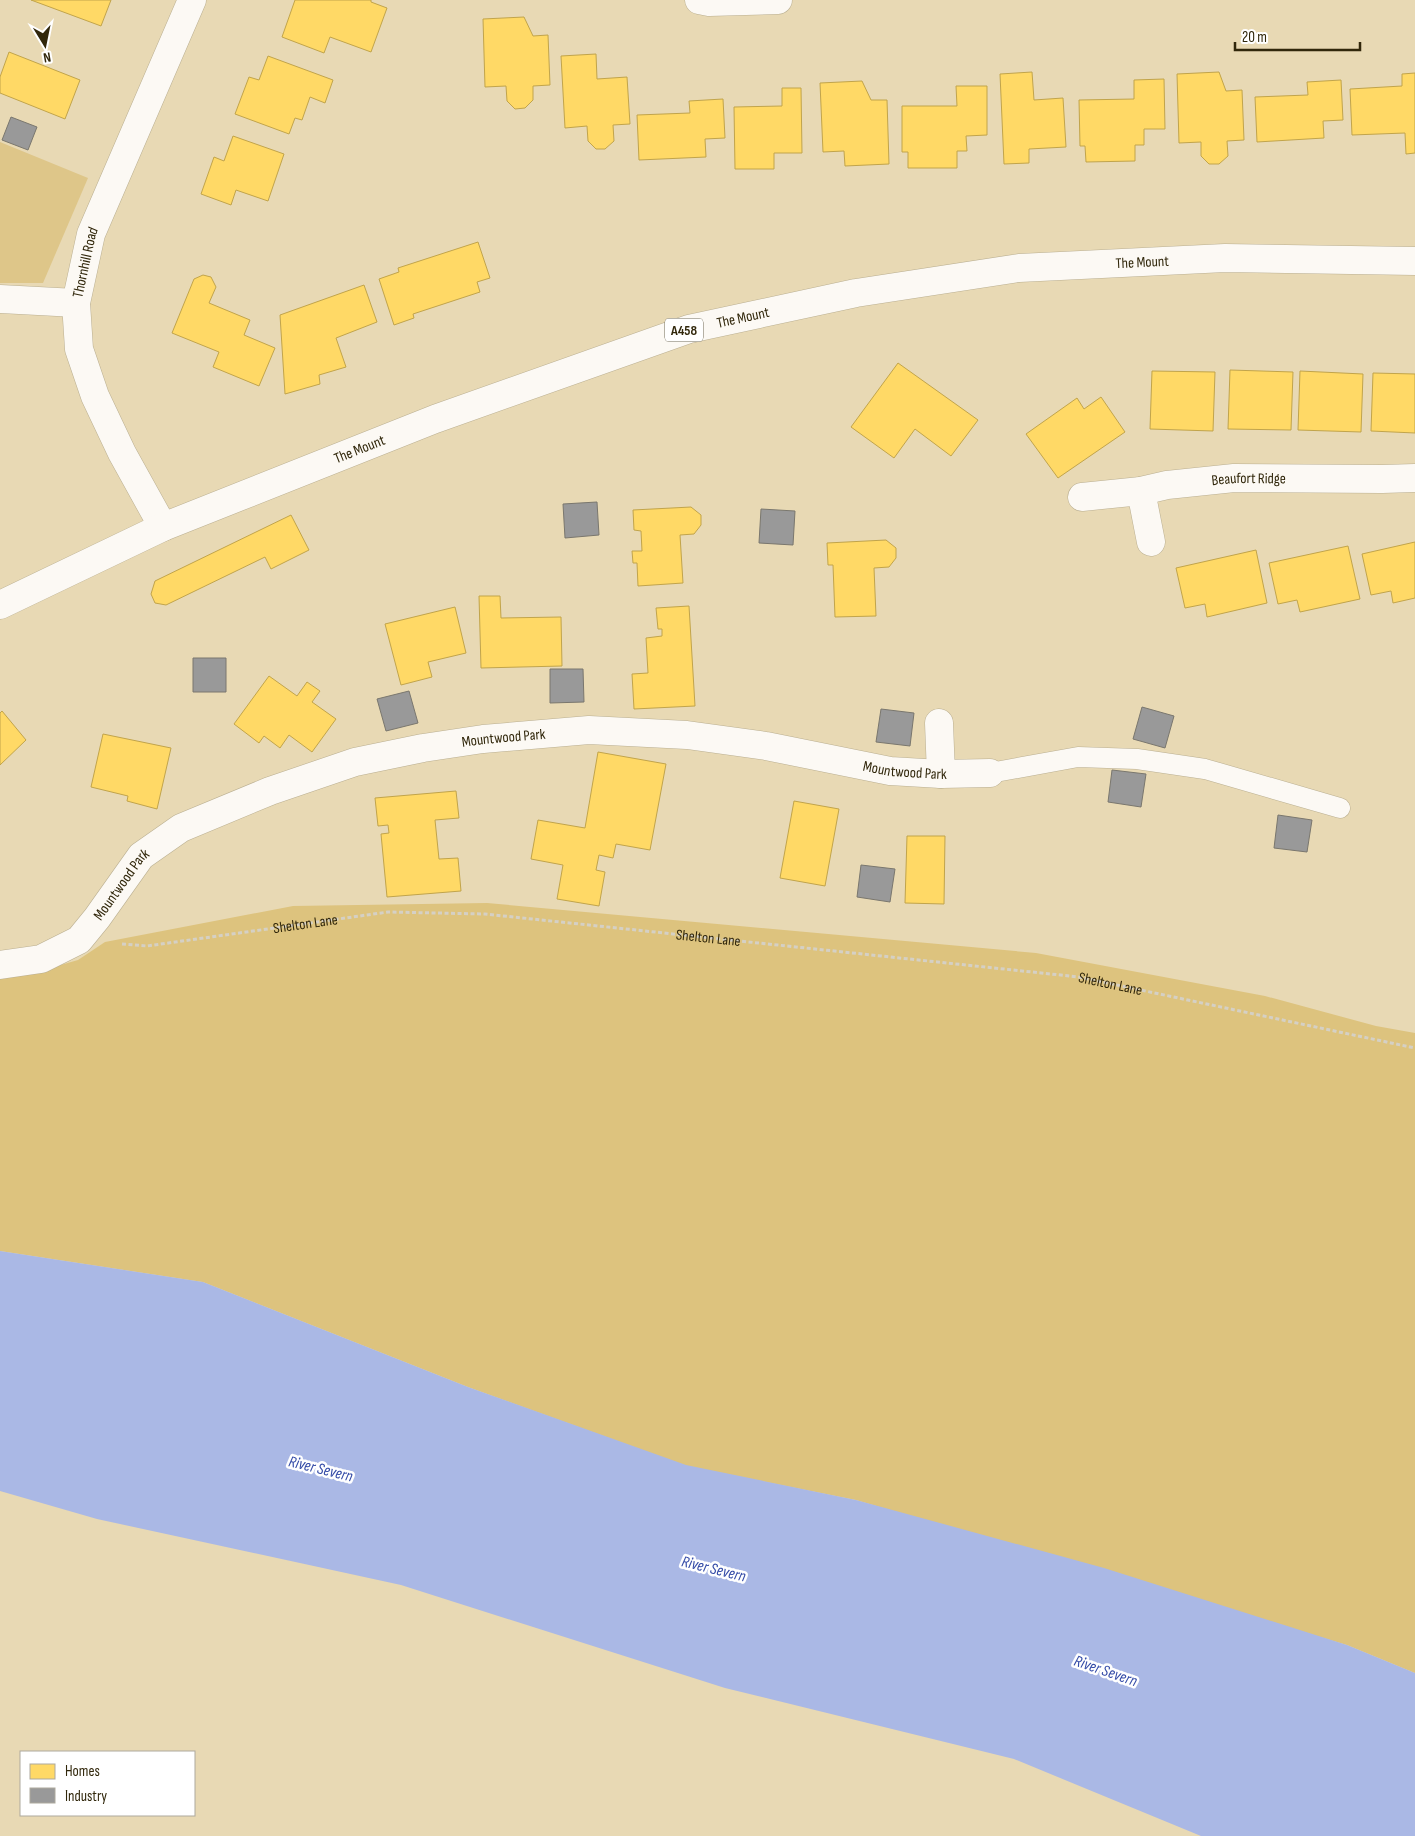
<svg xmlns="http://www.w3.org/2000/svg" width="1415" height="1836" font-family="'Sofia Sans Condensed',sans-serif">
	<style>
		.green { fill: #dec689 }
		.forest { fill: #ddc37e }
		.water { fill: #aab8e5 }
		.homes { fill: #ffd966; stroke: #c1a44b }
		.industry { fill: #999; stroke: #7a776e }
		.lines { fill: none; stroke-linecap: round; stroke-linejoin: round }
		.service-casing { stroke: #baaf91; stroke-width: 21 }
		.minor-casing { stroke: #baaf91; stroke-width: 29 }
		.primary-casing { stroke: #baaf91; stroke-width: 29 }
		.path { stroke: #d5d0c5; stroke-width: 3; stroke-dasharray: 4 2.5; stroke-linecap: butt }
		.service { stroke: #fcf9f4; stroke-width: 20 }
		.minor { stroke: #fcf9f4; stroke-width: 28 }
		.primary { stroke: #fcf9f4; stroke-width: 28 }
		.labels { text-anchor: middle; stroke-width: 5; stroke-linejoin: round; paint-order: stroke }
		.shield { fill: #fff; stroke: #6f6854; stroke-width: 1 }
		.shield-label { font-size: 14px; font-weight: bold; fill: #31270b }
		.street-label { font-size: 15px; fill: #31270b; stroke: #fff }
		.water-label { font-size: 16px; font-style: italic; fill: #344ba7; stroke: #fff }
	</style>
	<rect width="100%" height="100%" fill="#e8d9b4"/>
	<path class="green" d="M0 142 88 178 43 283H0Z"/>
	<path class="forest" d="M487 903 1036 953 1265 996 1376 1026 1415 1033V1673L1347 1645 856 1500 686 1466 468 1387 203 1282 0 1251V979L40 971 78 960 105 942 293 906Z"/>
	<path class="water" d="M0 1251 203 1282 468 1387 686 1465 856 1500 1104 1568 1347 1645 1415 1673V1836H1201L1014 1759 725 1688 401 1585 97 1519 0 1491Z"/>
	<path class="homes" d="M31 0H111L101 26Z
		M295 0H371V2L387 8 371 52 330 37 324 53 282 37Z
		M524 17 533 36 548 35 550 85 533 86V100L525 108 515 109 507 101 506 86 485 87 483 19Z
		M9 52 80 80 65 119 0 93V77Z
		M596 54 597 79 627 77 630 124 613 125 614 141 605 149H596L588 141 587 126 565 128 561 56Z
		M268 56 333 80 325 103 310 97 302 120 295 118 289 134 235 114 249 77 259 80Z
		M1032 72 1034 100 1063 98 1066 147 1029 149V163L1004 164 1000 74Z
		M1219 72 1226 91 1242 90 1244 140 1227 141 1228 156 1219 164H1209L1201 156V142L1179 143 1177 74Z
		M1415 73V153L1406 154 1405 133 1352 135 1350 89 1402 86V74Z
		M1164 79 1165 129H1144V145H1135V161L1086 162 1085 146H1080L1079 100 1134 99V80Z
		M1341 80 1343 120 1323 121 1324 138 1257 142 1255 97 1308 95 1307 82Z
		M862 81 871 100H887L889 164 845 166 844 151 823 152 820 83Z
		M956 86H987V135L966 136 967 151H957V168H908V152H902V106H957Z
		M782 88H801L802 153H774V169H735L734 107 782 106Z
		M723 99 725 138 705 139 706 157 639 160 637 115 690 113 689 101Z
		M233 136 284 154 268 201 236 190 231 205 201 194 214 157 224 161Z
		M478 242 490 278 477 282 480 292 413 314 414 318 394 325 379 279 399 272 398 268Z
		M203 275 211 277 216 287 209 303 250 320 244 335 275 348 259 386 213 367 219 352 172 333 194 279Z
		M364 285 377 322 336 338 346 367 319 375 320 384 285 394 280 315Z
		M898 363 978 420 951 456 915 429 894 458 851 427Z
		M1230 370 1293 372 1291 430 1228 429Z
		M1152 371 1215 372 1213 431 1150 429Z
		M1300 371 1363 374 1361 432 1298 430Z
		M1373 373 1415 374V433L1371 431Z
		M1101 397 1125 432 1058 478 1026 434 1077 398 1084 409Z
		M691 507 701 515V525L694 534 680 535 683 583 638 586 637 563H633L632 551H642L641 531 634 530 633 510Z
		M291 515 309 550 271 569 265 557 166 605 155 603 151 594 155 581Z
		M886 540 896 548V558L889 567 874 568 876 616 835 617 833 565H828L827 543Z
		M1415 542V598L1393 603 1391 591 1371 595 1362 554Z
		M1348 546 1360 599 1300 612 1297 600 1278 604 1269 563Z
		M1256 550 1267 603 1207 617 1205 604 1185 608 1176 568Z
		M479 596H500L501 618 561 617 562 666 481 668Z
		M689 606 695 706 634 709 632 674 648 673 646 638 662 636V629H658L656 608Z
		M455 607 466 653 428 662 432 677 401 685 385 624Z
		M269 676 297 696 307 682 320 691 312 702 336 719 312 752 289 735 280 748 264 736 259 743 234 724Z
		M2 711 26 740 0 765V713Z
		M103 734 171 748 157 809 127 801 128 796 91 787Z
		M598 752 666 764 650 850 616 844 613 858 599 855 596 870 605 872 599 906 557 899 563 865 531 859 538 820 585 828Z
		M456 791 459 818 435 820 439 859 458 858 461 891 387 897 381 834 389 833 388 825 378 826 375 798Z
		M794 801 839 809 825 886 780 878Z
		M907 836H945L944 904 905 903Z"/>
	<path class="industry" d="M11 117 37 127 28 150 2 140Z
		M597 502 599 535 565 538 563 504Z
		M761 509 795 511 793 545 759 543Z
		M193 658H226V692H193Z
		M550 669H583L584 702 550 703Z
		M409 691 418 723 386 731 377 699Z
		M1142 707 1174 716 1165 748 1133 739Z
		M881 709 914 713 910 746 876 742Z
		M1112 770 1146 774 1141 807 1108 802Z
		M1278 815 1312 820 1307 852 1274 848Z
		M861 865 895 869 890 902 857 897Z"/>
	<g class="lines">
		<g class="service-casing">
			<path id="service" d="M990 773 1078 757 1137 759 1205 769 1340 808"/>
		</g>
		<g class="minor-casing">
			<g id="minor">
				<path d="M699 0 709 2 778 0"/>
				<path d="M0 299 76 303"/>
				<path d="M1141 491 1151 542"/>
				<path id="s2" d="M1082 497 1141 491 1167 485 1234 478 1382 479 1415 478"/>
				<path id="s3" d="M163 527 122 453 95 396 79 349 76 303 91 234 192 0"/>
				<path d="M939 723 941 774"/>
				<path id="s4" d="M0 965 41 959 79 940 97 918 141 856 181 828 270 791 355 762 423 748 483 739 589 730 687 735 766 746 890 771 941 774 990 773"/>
			</g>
		</g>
		<g class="primary-casing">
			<g id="primary">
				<path id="s5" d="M0 605 163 527 435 419 689 329 856 293 1019 268 1225 258 1415 261"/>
			</g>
		</g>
		<path class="path" id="s1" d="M122 944 147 946 388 912 485 914 1079 977 1415 1048"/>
		<use href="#service" class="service"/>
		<use href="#minor" class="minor"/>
		<use href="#primary" class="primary"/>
	</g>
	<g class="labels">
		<rect class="shield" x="665" y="318.5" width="38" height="23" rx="4"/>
		<g class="shield-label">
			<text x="684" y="335">A458</text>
		</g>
		<g class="street-label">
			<text dy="5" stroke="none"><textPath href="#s5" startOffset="1202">The Mount</textPath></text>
			<text dy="5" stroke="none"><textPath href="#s3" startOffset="285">Thornhill Road</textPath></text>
			<text dy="5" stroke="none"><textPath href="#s5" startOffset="798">The Mount</textPath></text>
			<text dy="5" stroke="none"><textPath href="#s5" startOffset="392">The Mount</textPath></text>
			<text dy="5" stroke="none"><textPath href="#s2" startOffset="168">Beaufort Ridge</textPath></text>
			<text dy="5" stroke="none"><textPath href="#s4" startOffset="574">Mountwood Park</textPath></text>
			<text dy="5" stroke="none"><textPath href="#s4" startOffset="979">Mountwood Park</textPath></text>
			<text dy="5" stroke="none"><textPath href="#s4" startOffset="154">Mountwood Park</textPath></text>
			<text dy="5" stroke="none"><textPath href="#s1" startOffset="185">Shelton Lane</textPath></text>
			<text dy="5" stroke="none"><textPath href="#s1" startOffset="590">Shelton Lane</textPath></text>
			<text dy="5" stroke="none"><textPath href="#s1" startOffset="995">Shelton Lane</textPath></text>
		</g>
		<g class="water-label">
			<text transform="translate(321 1468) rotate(14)" y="6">River Severn</text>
			<text transform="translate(714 1568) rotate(14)" y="6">River Severn</text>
			<text transform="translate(1106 1670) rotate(19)" y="6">River Severn</text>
		</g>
	</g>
	<rect x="20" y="1751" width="175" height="65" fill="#ffffff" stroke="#ada99d"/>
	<rect x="30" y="1764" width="25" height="15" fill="#ffd966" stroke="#ada99d"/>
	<text x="65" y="1776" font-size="15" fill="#31270b">Homes</text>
	<rect x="30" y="1788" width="25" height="15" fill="#999999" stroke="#ada99d"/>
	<text x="65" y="1801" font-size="15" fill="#31270b">Industry</text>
	<g transform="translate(45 45) rotate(170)" stroke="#ffffff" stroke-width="4" paint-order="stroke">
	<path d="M0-4L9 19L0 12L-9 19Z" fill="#31270b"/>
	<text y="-8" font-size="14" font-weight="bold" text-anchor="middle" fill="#31270b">N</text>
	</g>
	<path d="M1235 42v8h125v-8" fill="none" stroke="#31270b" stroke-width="2.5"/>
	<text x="1242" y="42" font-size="15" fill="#31270b" stroke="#ffffff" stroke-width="4" paint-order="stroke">20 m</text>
</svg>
